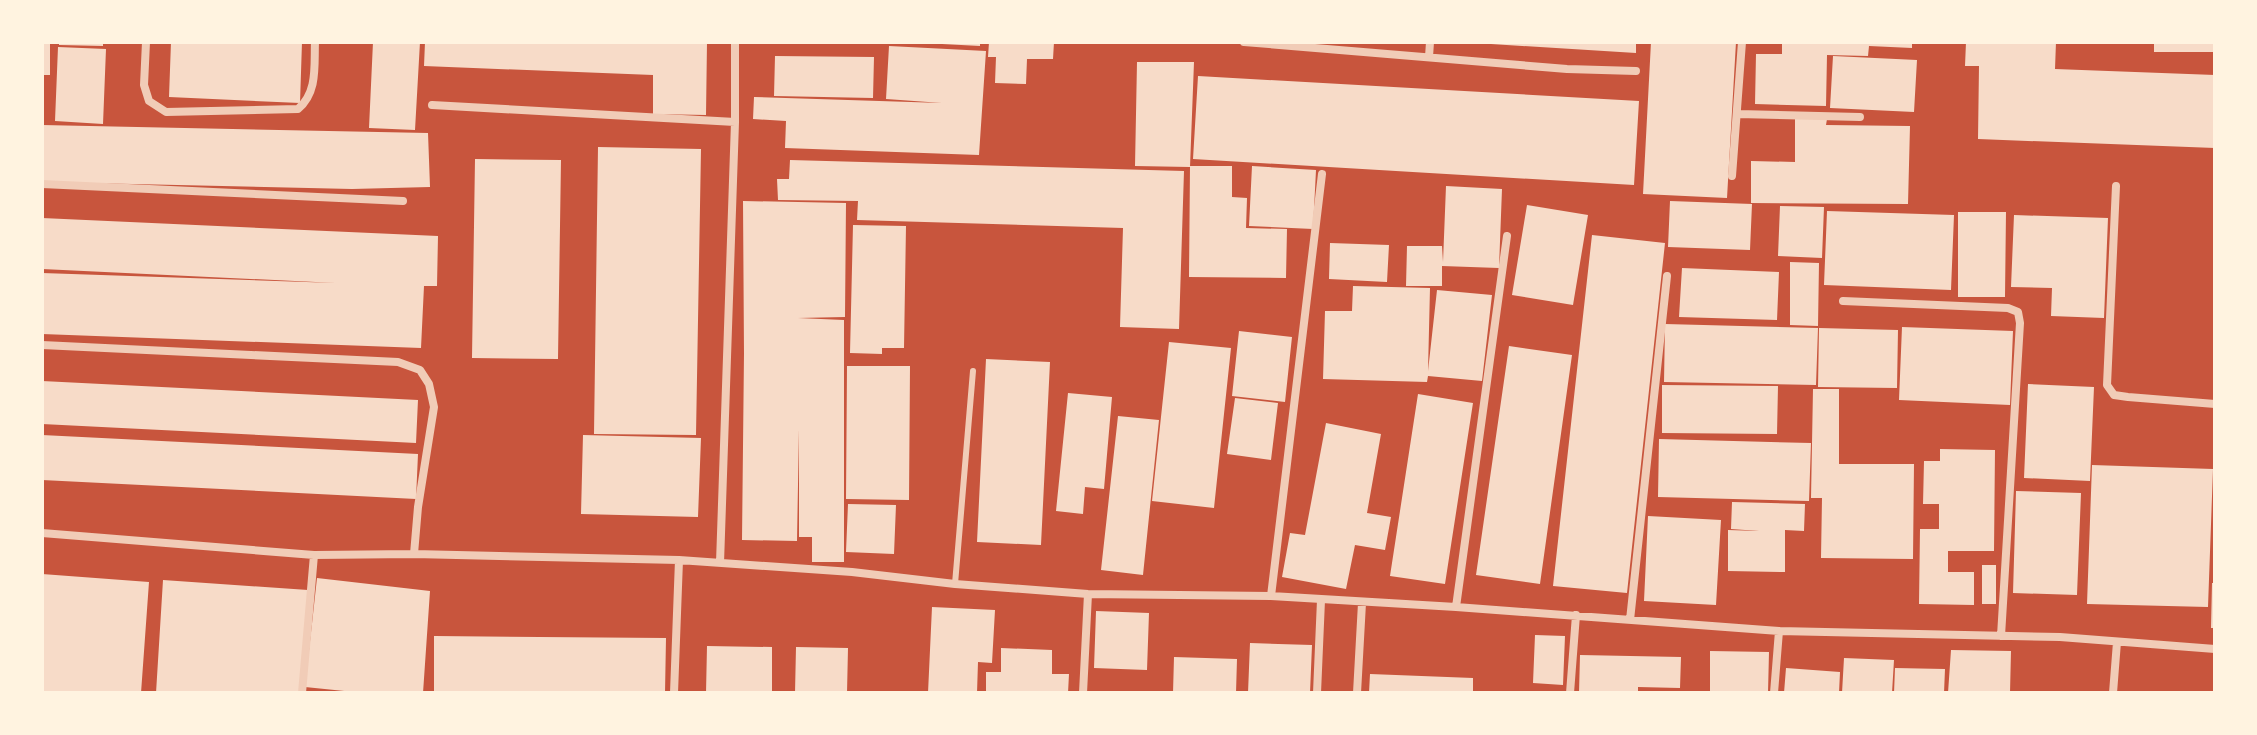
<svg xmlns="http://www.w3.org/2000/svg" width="2257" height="735" font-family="'PT Sans Narrow',sans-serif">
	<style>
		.building { fill: #f7dbc8 }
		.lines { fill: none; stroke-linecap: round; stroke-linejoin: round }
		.service { stroke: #f1ccb7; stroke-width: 6 }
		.minor { stroke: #f1ccb7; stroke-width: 8 }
	</style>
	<rect width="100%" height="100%" fill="#c8553d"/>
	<path class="building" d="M42 42H50V75H42Z
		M59 42H103V46L59 45Z
		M171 42H302L300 103 169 97Z
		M373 42H420L415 130 369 128Z
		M425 42H707L706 115 653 114V75L424 66Z
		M942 42H980V46L942 44Z
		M989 42H1054L1053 59H1027L1026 84 995 83 996 57H988Z
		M1491 42H1636V53L1491 44Z
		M1651 42H1736L1727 198 1643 194Z
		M1782 42H1912V48L1869 46 1868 56 1827 55 1826 106 1755 104 1756 54H1782Z
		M1966 42H2056L2055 69 2215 75V148L1978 139 1979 66H1965Z
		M2154 42H2215V52H2154Z
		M889 46 986 51 979 155 785 148 786 121 753 119 754 97 942 103 886 99Z
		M58 47 106 49 103 124 55 121Z
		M775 56 874 57 873 98 774 96Z
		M1833 56 1917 60 1914 112 1830 108Z
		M1137 62H1194L1190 167 1135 166Z
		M1198 76 1639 101 1634 185 1193 159Z
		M1795 118 1827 119 1826 125 1910 126 1908 204 1751 203V161L1795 162Z
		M42 125 428 133 430 187 352 189 42 182Z
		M598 147 701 149 696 435 594 434Z
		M475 159 561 160 558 359 472 358Z
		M790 160 1184 171 1179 329 1120 327 1123 228 857 220 858 201 778 200 777 179H789Z
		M1190 166H1232V197L1247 198 1246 228 1287 229 1286 278 1189 277Z
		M1252 166 1316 170 1313 229 1249 226Z
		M1446 186 1502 189 1499 268 1442 266V286H1406L1407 246H1442L1443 262Z
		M743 201 846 203 845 317 798 318 844 320V562H812V537H799V429L797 541 742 540 744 353Z
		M1670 201 1752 204 1750 250 1668 247Z
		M1527 205 1588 215 1573 305 1512 295Z
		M1780 206 1824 207 1822 258 1778 256Z
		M1827 211 1954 215 1951 290 1824 285Z
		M1958 212H2006L2005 297H1958Z
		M2014 215 2108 218 2104 318 2051 316 2052 288 2011 287Z
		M42 218 438 236 437 286H424L421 348 42 334V273L336 283 42 269Z
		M853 225 906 226 904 348H882V354L850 353Z
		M1592 235 1665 243 1627 593 1553 586Z
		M1330 243 1389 245 1387 282 1329 279Z
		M1790 262 1819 263 1818 326 1790 325Z
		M1682 268 1779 272 1777 320 1679 317Z
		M1353 286 1430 288 1428 371 1437 290 1492 295 1482 381 1428 376 1427 382 1323 379 1325 311H1352Z
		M1665 324 1818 328 1816 385 1664 382Z
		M1902 327 2013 331 2010 405 1899 400Z
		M1819 328 1898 330 1897 388 1818 387Z
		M1239 331 1292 337 1285 402 1232 396Z
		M1169 342 1231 348 1214 508 1152 501Z
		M1509 346 1572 355 1540 584 1476 575Z
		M986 359 1050 362 1041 545 977 542Z
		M847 366H910L909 500 846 499Z
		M42 381 418 400 416 443 42 424Z
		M2028 384 2094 387 2090 481 2024 478Z
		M1662 385 1778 386 1777 434 1662 433Z
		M1813 389H1839V464H1914L1913 559 1821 558 1822 498H1811Z
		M1068 393 1112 397 1104 489 1085 487 1083 514 1056 511Z
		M1418 394 1473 403 1445 584 1390 576Z
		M1235 398 1278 403 1271 460 1227 454Z
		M1118 416 1159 420 1143 575 1101 570Z
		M1326 423 1381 434 1367 513 1391 517 1385 550 1355 545 1346 589 1282 577 1290 533 1305 535Z
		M42 435 418 454 416 499 42 480Z
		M583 435 701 438 698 517 581 514Z
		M1659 439 1811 443 1809 501 1658 497Z
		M1940 449 1995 450 1994 551H1948V572H1974V605L1919 604 1920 529H1939V504H1923L1924 461H1940Z
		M2092 465 2213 469 2208 607 2087 604Z
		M2016 491 2081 493 2077 595 2013 593Z
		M1732 502 1805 504 1804 531 1785 530V572L1728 571V530L1759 531 1731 529Z
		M848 504 896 505 894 554 846 552Z
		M1648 516 1721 520 1716 605 1644 601Z
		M1982 565H1996V604H1982Z
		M42 574 149 582 141 693H42Z
		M317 578 430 591 423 693H364L305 687Z
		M163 580 308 590 300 693H156Z
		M2212 583H2215V628H2211Z
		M932 607 995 610 992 663 978 662 977 693H928Z
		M1096 611 1149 613 1147 670 1094 668Z
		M1535 635 1565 636 1563 685 1533 683Z
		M434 636 666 638 665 693H434Z
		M1250 643 1312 645 1310 693H1248Z
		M707 646 772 647V693H706Z
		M796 647 848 648 847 693H795Z
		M1001 648 1052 650V674H1069L1068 693H986V672H1001Z
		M1951 650 2011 651 2010 693H1948Z
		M1710 651 1769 652 1768 693H1710Z
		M1580 655 1681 657 1680 688 1638 687V693H1579Z
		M1174 657 1237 659 1236 693H1173Z
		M1844 658 1894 660 1892 693H1842Z
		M1786 668 1840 672 1839 693H1784Z
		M1895 668 1945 669 1944 693H1894Z
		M1370 674 1473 678V693H1369Z"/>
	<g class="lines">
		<path class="service" d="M955 584 973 371"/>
		<path class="minor" d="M146 42 144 85 149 101 166 112 298 109C318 92 314 66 315 42
			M1244 42 1567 69 1636 71
			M1429 57 1430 42
			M432 105 735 122
			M1738 114 1860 117
			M1732 176 1742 42
			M42 184 403 201
			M2116 186 2107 385 2114 395 2128 397 2215 404
			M1843 301 2008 308 2018 312 2020 323 2001 636
			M42 345 398 362 420 370 429 384 434 407 418 507 414 554
			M42 533 314 555 414 554 679 560 852 572 955 584 1088 594 1271 596 1456 607 1779 631 2060 637 2215 649
			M720 563 735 122V42
			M1271 596 1322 174
			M1456 607 1507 236
			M1630 620 1667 276
			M302 693 314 555
			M674 693 679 560
			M1083 693 1088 594
			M1317 693 1321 600
			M1357 693 1362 603
			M1570 693 1576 615
			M1774 693 1779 631
			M2113 693 2117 642"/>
	</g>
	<rect width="2257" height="735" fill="none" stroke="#fff3e0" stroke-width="88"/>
</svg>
